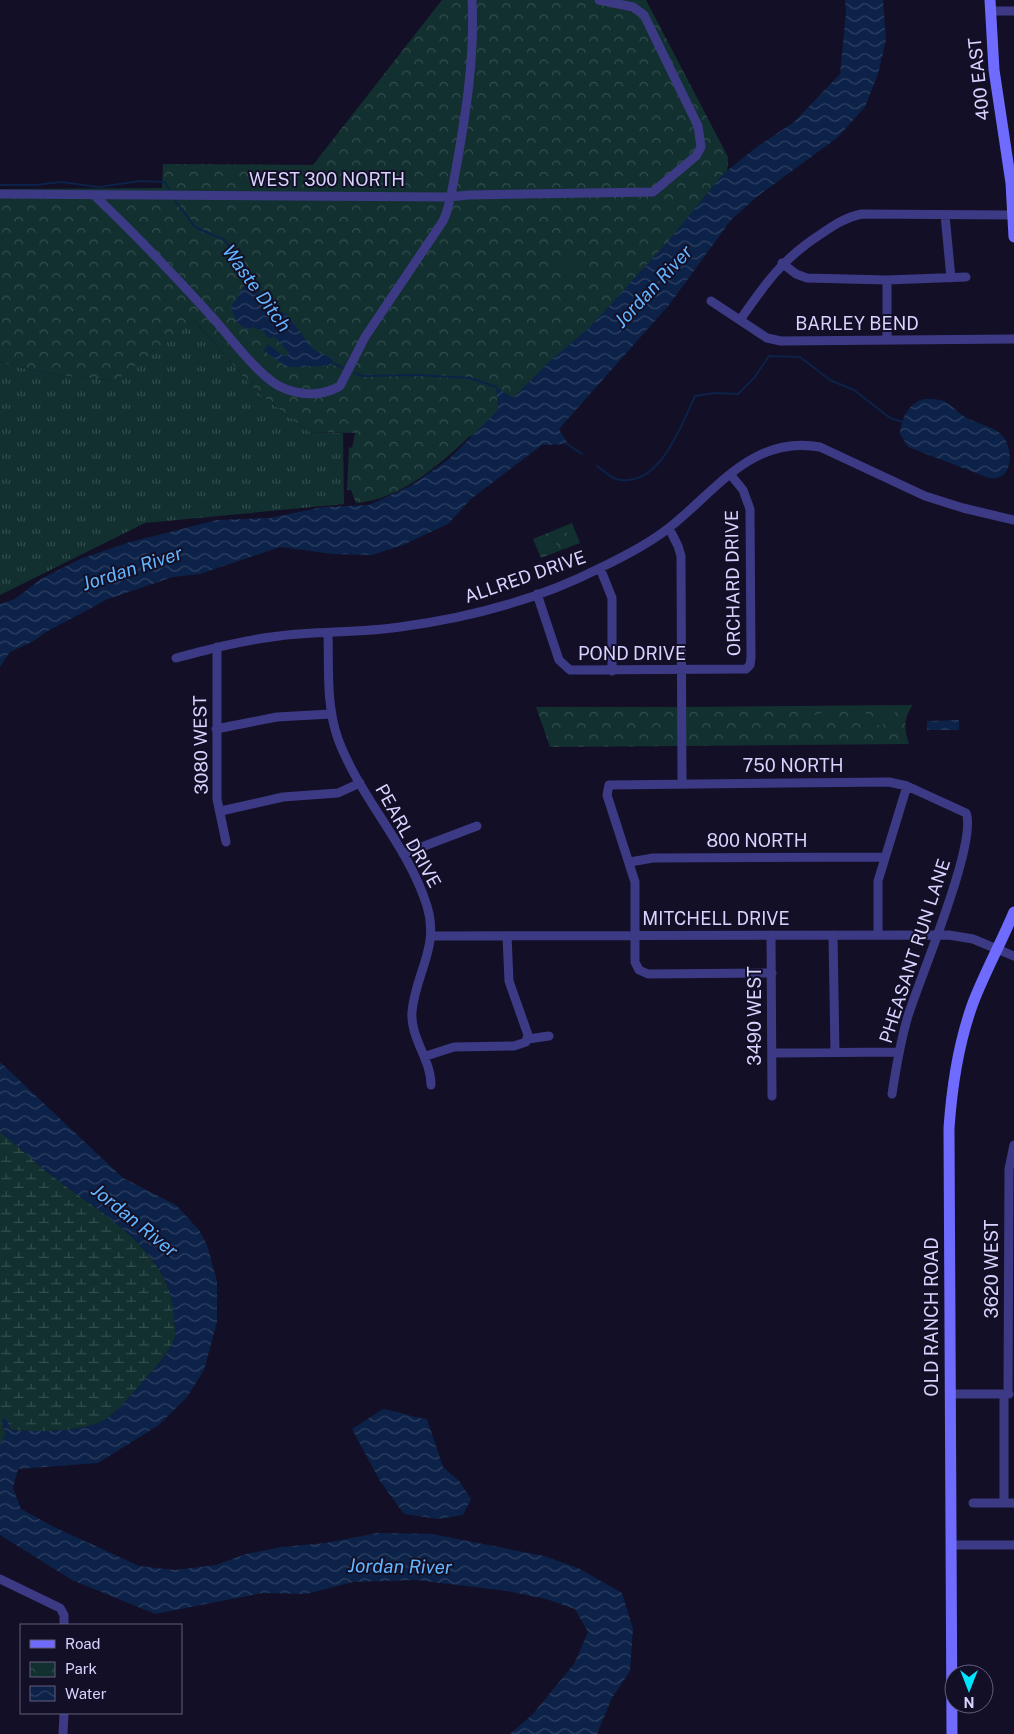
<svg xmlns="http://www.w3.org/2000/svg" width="1014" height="1734" font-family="'Public Sans',sans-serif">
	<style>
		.grass { fill: url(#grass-tufts) }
		.wetland { fill: url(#wetland-marsh) }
		.park { fill: url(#park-crowns) }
		.garden { fill: #12302f }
		.water { fill: url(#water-waves) }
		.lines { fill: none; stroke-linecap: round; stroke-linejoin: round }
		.stream { stroke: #0c2248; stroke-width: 2 }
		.street { stroke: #3d3a85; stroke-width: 9 }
		.secondary { stroke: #6f6bff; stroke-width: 11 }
		.labels { text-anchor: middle; stroke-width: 4; stroke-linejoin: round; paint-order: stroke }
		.street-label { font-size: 18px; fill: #d9d4ff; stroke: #130f26 }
		.water-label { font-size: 19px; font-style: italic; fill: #62b6ff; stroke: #130f26 }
	</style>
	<defs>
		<pattern id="grass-tufts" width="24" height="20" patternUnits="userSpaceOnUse" patternTransform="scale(1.25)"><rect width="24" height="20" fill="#12302f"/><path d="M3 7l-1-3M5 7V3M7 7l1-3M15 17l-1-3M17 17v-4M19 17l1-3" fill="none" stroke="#344d4e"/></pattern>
		<pattern id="wetland-marsh" width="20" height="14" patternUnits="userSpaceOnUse" patternTransform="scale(1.25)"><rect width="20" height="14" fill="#12302f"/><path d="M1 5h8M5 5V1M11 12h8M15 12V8" fill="none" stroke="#344d4e"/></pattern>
		<pattern id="park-crowns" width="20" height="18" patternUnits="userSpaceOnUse" patternTransform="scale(1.25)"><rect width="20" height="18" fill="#12302f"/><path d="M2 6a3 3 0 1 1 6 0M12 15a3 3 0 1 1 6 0" fill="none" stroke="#344d4e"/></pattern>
		<pattern id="water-waves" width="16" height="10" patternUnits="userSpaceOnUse" patternTransform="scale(1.25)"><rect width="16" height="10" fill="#0c2248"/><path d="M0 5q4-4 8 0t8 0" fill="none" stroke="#2f4163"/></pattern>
	</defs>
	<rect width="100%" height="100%" fill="#130f26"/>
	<path class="grass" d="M193 319 256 391 309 432 343 433 344 504 145 523 0 595V362C38 373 77 379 117 380Z"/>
	<path class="wetland" d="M0 1132C19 1146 36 1164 55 1178 102 1214 171 1251 174 1317 174 1323 176 1330 175 1336 172 1351 150 1373 140 1385 129 1397 116 1414 101 1422 79 1432 36 1432 11 1430L5 1417 2 1423 6 1434 0 1444Z"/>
	<path class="park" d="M442 0H646L728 157 727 177 596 331 486 437 470 436C438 466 401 499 356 503L351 490H347L349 447 352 448 355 433 309 432 256 391 194 320 117 380C77 379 38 373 0 362V189L162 188 163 164 313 165Z
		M572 523 580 543 541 558 533 539Z
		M913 705C903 718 904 730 909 744L686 746 685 707Z
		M536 707H678V746L550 747Z"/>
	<path class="garden" d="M566 252 578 255 572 273 561 269Z
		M572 527 577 540 571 543 565 529Z
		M562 531 567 544 561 547 555 533Z
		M552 535 558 548 551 551 546 537Z
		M542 539 548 552 541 555 536 541Z
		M854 710 870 715 867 726 851 721Z
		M877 710 884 711 883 725H876Z
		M888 712H895L893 727 887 726Z
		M822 713 824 719 810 723 808 717Z"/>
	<path class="water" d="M845 0H883L886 40 878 74 865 107 837 138 759 195 731 220 669 305 559 429 568 444 542 445 471 499 448 524 403 545 372 555 333 554 280 547 200 574 173 577 108 599 46 632 32 642 10 652 0 667V604L15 599 41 579 80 559 130 542 217 520 269 518 323 507 369 505 412 485 449 459 498 410 496 387 513 398 551 360 590 327 669 240 722 175 754 149 794 122 840 74 846 12Z
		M245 280 252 282 276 309 287 315 314 350 334 359 328 366 287 367 264 351 268 344 285 357 289 353 275 337 268 338 263 331 253 327 247 330 236 321 231 307 244 287Z
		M925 399C931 399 938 399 944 401 952 405 958 413 965 417 977 424 994 426 1003 436 1014 451 1013 482 989 478L908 447 900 434C901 418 909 402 925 399Z
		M959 720V730H927V721Z
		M0 1062 123 1178 176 1205 199 1230 207 1245 217 1281V1322L204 1370 187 1397 159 1425 98 1463 18 1469 13 1488 21 1509 52 1526 139 1566 175 1570 216 1565 246 1554 282 1547 325 1543 377 1533 432 1534 544 1556 578 1568 622 1593 633 1629 630 1671 612 1698 597 1734H510L532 1715 574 1664 588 1632 575 1609 546 1599 507 1591 416 1580 353 1582 306 1594 262 1593 155 1614 72 1580 0 1535V1444L6 1434 2 1422 5 1416 11 1430C35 1432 79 1432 101 1422 116 1414 129 1397 140 1385 150 1373 172 1351 175 1336 176 1330 174 1323 174 1317 171 1251 102 1214 55 1178 36 1164 19 1146 0 1132Z
		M383 1409C400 1411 409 1417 427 1419L443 1467 459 1481 471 1499 463 1515 438 1519 404 1514 380 1481 352 1429Z"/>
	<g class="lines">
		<path class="stream" d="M0 185H36L61 182 99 187 140 181 165 182 171 193
			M174 199 195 227 224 240 244 264 257 284V291
			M329 362 346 369
			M355 373 363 376 418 375 470 378 496 387
			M567 444 582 454
			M597 466C603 470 610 477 616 479 659 490 681 426 695 396L716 393 738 394 754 378 769 356 800 357 830 380 854 390 890 418 903 422"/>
		<path class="street" d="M991 11H1014
			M0 194 450 197 468 195 653 192 696 156 701 147 698 126 644 15 633 7 599 0
			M95 196C136 235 175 276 213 318 230 337 258 375 279 386 299 396 321 397 340 386L365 337 443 221C451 205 452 187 456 169 466 113 475 56 472 0
			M945 215 951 278
			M782 263 796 274 807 278 887 280 966 277
			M887 280V340
			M711 301 767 338 781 341 1014 339
			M740 320C765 284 783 258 821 234 834 225 846 217 862 214L1012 215
			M669 528 678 546 681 556 682 783
			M600 568 612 598V671
			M537 594 559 660 570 670 746 669 750 665 751 658 750 509 743 490 730 474
			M328 633C329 668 326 705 338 739 360 798 408 845 427 906 440 947 415 974 412 1012 410 1038 431 1059 431 1085
			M217 647V799L226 842
			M176 658C210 649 244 640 279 636 319 631 359 633 400 627 468 618 540 599 602 567 625 556 650 543 670 527 717 490 752 435 820 447L925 496 963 508 1014 520
			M216 729 277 717 331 714
			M221 811 283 797 338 793 360 783
			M403 854 477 826
			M630 862 653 858 885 857
			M771 935 772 1096
			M833 935 835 1052
			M878 935V881L907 786
			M431 936 949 935 973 939 1014 956
			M772 973 648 974 639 970 635 962V882L607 795 609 785 889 782 907 786 966 813C978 842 919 980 908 1016 900 1042 896 1068 892 1094
			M528 1039 549 1036
			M772 1053 899 1052
			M426 1056 454 1047 514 1046 526 1042 528 1035 509 981 507 936
			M950 1394H1009
			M1004 1394V1503
			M1008 1394 1009 1169 1014 1145
			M973 1503H1014
			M951 1545H1014
			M0 1579 60 1608 64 1615V1625
			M63 1734 64 1713"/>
		<path class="secondary" d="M990 0 994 70 1011 183 1014 237
			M952 1734 949 1128C952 1085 958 1044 973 1003 985 972 1001 943 1014 912"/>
	</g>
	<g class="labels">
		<g class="street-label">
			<text transform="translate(979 79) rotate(-96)" y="6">400 EAST</text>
			<text x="327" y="186">WEST 300 NORTH</text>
			<text x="857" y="330">BARLEY BEND</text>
			<text transform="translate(525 577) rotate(-19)" y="6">ALLRED DRIVE</text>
			<text transform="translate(733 583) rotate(-91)" y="6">ORCHARD DRIVE</text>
			<text x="632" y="660">POND DRIVE</text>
			<text transform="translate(201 745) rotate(-91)" y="6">3080 WEST</text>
			<text x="793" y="772">750 NORTH</text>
			<text transform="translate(408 836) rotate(61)" y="6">PEARL DRIVE</text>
			<text x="757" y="847">800 NORTH</text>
			<text x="716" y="925">MITCHELL DRIVE</text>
			<text transform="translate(915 951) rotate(-72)" y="6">PHEASANT RUN LANE</text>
			<text transform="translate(755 1016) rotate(-90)" y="6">3490 WEST</text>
			<text transform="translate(992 1269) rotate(-90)" y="6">3620 WEST</text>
			<text transform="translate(932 1317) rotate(-90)" y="6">OLD RANCH ROAD</text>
		</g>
		<g class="water-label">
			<text transform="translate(653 286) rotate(-47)" y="7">Jordan River</text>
			<text transform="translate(257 288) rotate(54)" y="7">Waste Ditch</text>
			<text transform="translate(132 568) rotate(-18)" y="7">Jordan River</text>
			<text transform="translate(135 1220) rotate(39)" y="7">Jordan River</text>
			<text transform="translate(400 1566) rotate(1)" y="7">Jordan River</text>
		</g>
	</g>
	<rect x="20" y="1624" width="162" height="90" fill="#130f26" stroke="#625e7d"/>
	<rect x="30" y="1640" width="25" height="8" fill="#6f6bff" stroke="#625e7d"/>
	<text x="65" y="1649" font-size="15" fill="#d9d4ff">Road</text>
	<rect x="30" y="1662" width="25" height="15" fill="url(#park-crowns)" stroke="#625e7d"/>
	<text x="65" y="1674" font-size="15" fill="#d9d4ff">Park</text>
	<rect x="30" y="1686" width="25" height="15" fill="url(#water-waves)" stroke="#625e7d"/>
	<text x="65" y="1699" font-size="15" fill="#d9d4ff">Water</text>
	<g transform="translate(969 1689) rotate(180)"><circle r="24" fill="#130f26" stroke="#625e7d"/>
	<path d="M0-4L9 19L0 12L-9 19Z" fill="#00e5ff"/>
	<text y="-8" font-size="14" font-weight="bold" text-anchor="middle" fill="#d9d4ff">N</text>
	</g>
</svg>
